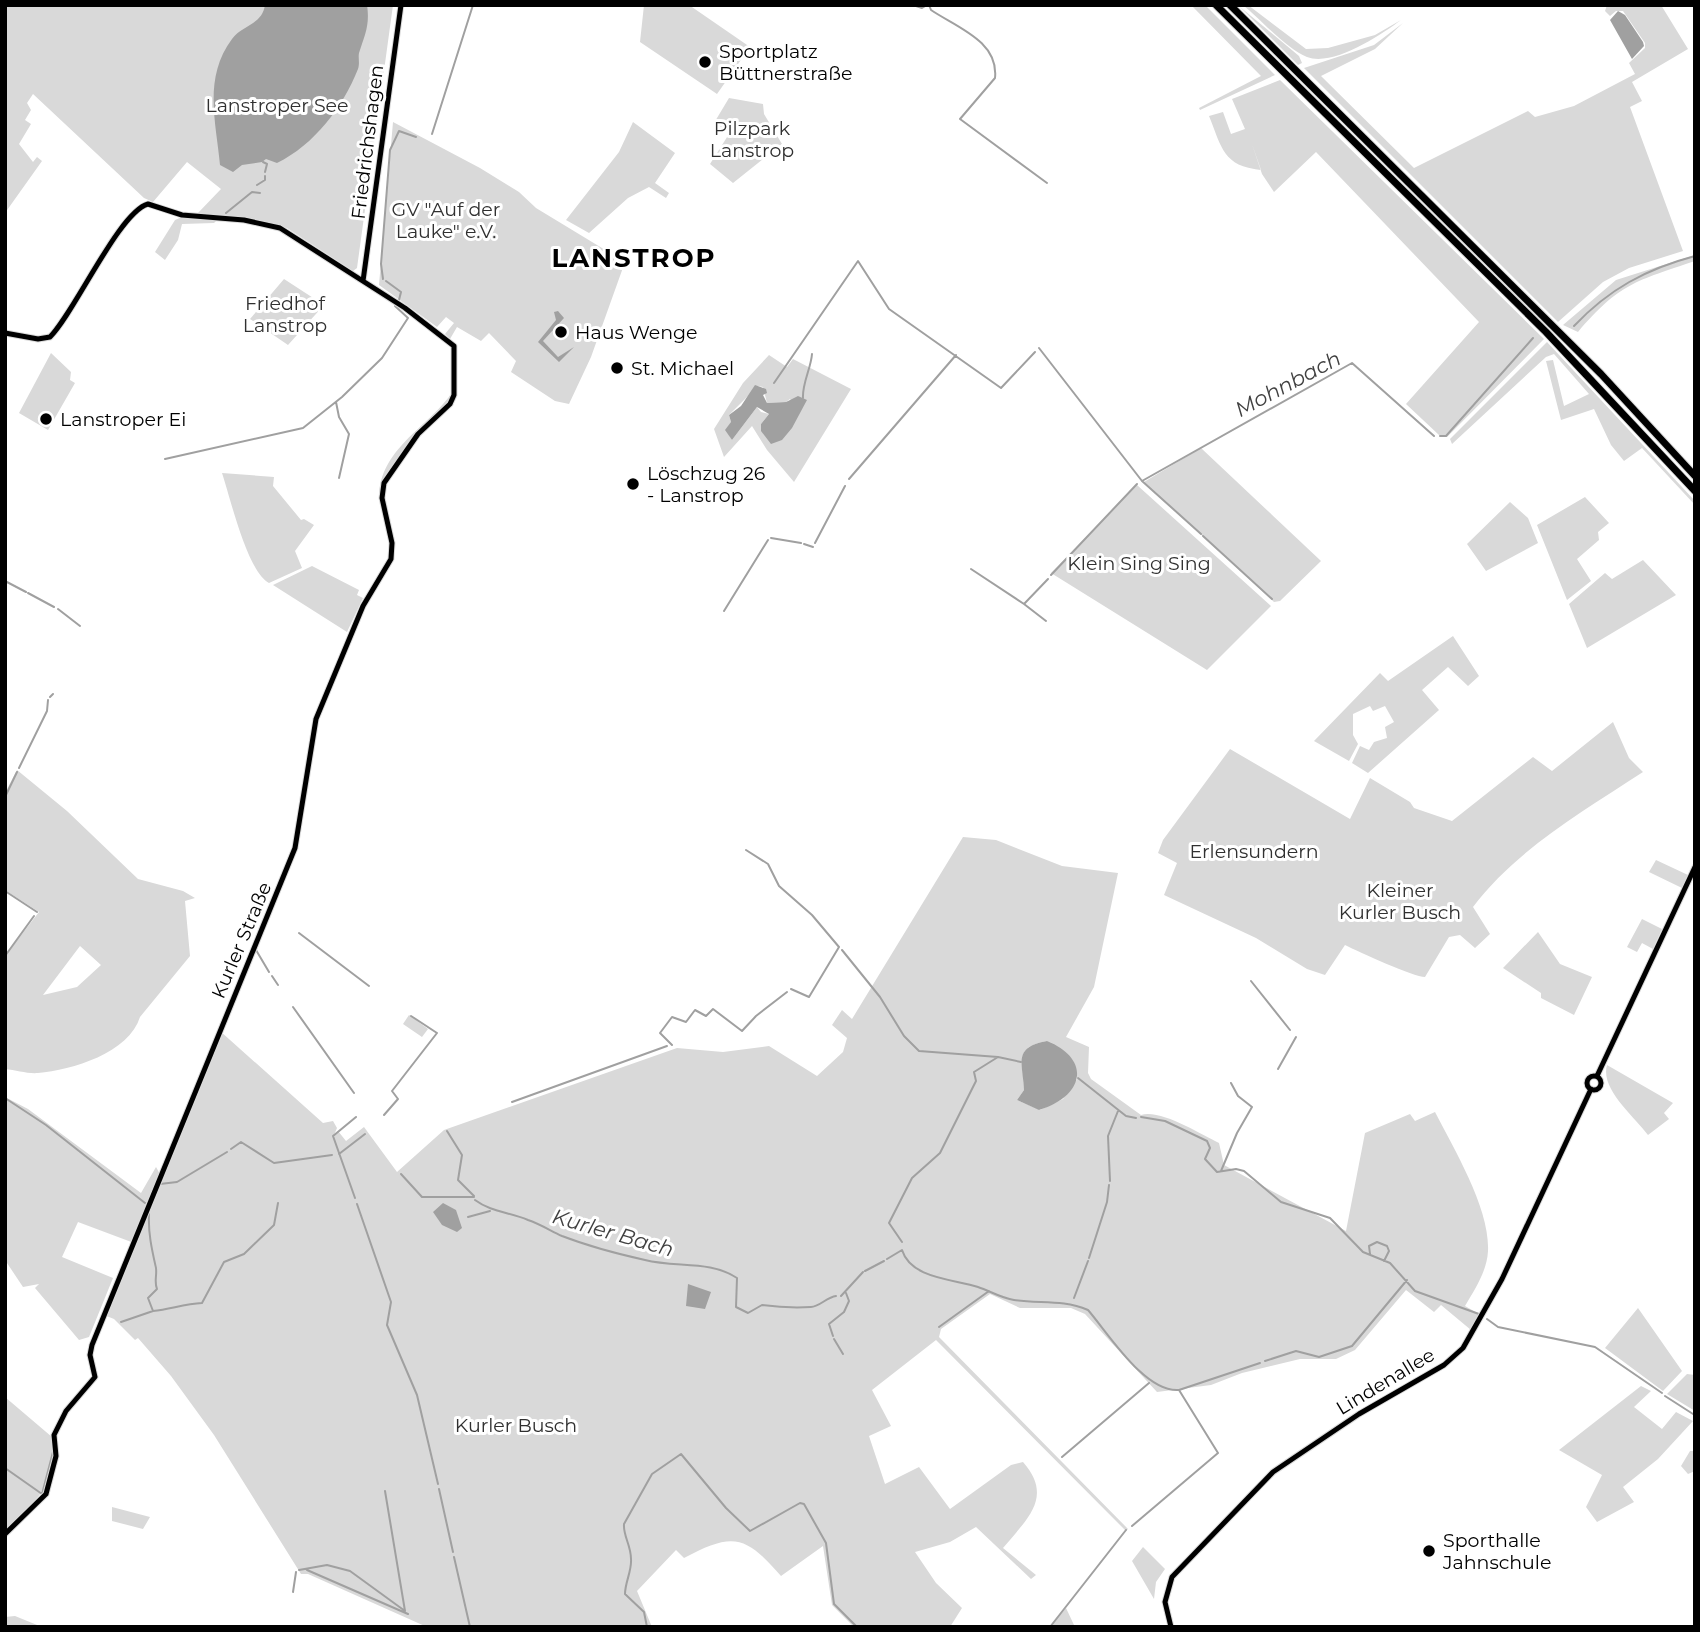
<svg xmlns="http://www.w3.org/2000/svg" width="1700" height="1632" font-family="Montserrat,sans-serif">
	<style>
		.green { fill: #d9d9d9; fill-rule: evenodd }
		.water { fill: #a0a0a0 }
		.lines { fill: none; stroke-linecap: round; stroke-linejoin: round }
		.stream { stroke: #a0a0a0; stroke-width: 2 }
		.major-casing { stroke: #dbdbdb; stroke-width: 7 }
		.highway-casing { stroke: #dbdbdb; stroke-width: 9 }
		.major { stroke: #000; stroke-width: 5 }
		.highway { stroke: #000; stroke-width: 7 }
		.poi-dot { fill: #000; stroke: #fff; stroke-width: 2.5 }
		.labels { text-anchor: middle; stroke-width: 6; stroke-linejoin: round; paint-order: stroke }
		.poi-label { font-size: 19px; fill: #000; stroke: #fff; text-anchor: start }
		.park-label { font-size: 19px; fill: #303030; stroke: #fff }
		.street-label { font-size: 19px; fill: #000; stroke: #fff }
		.water-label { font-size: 21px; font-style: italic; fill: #414141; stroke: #fff }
		.district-label { font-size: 26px; font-weight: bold; letter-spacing: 2px; fill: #000; stroke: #fff }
	</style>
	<rect width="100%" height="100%" fill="#fff"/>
	<path class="green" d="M5 5H393L357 268 353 271 287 228 197 214 221 189 187 162 153 202 144 198 33 94 27 103 31 110 25 120 31 124 19 144 33 162 37 157 42 161 5 213Z
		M644 5H689L750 47 717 94 640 42Z
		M1191 5H1205L1275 75 1200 110 1199 108 1261 76Z
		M1243 5H1248L1306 49 1328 48 1375 35 1401 20C1381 35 1333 67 1307 57 1287 49 1260 19 1243 5Z
		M1607 5H1661L1688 49 1632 82 1642 101 1630 107 1683 251 1629 268 1603 282 1558 322 1304 68 1374 45 1403 23 1375 49 1321 76 1414 168 1528 111 1535 117 1574 106 1635 74 1629 63 1645 48V43L1623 11H1616L1610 16 1605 11Z
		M1239 6 1299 56 1302 63 1298 65Z
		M1280 80 1544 339 1447 437 1439 435 1406 404 1479 322 1316 152 1274 192 1262 174 1252 144 1261 170C1223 166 1222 148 1209 116L1223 112 1231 134 1245 129 1232 99Z
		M729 98 763 104 764 114 782 144 733 183 710 164 729 134 714 123Z
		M393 122 480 168 519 192 536 208 625 262 591 357 569 404 555 401 511 372 516 361 489 333 481 341 457 327 450 339 445 334 454 323 446 317 437 327 379 285Z
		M633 122 675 153 655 183 669 193 666 198 649 187 628 198 589 233 566 220 619 152Z
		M182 217 217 220 214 223 182 224 178 240 165 260 155 252 175 220Z
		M1695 255V261C1636 281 1620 283 1578 332L1563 325 1616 280Z
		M284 279 324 305 288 345 250 319Z
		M1547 342 1695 501V505L1642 448 1624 461 1611 445 1594 409 1561 420 1546 361 1553 360 1564 406 1589 394 1554 354 1546 357 1452 444 1450 439Z
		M51 353 71 372 70 380 75 383 48 430 19 413Z
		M769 355 787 367 793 359 851 389 794 482 767 450 752 426 724 457 714 429 743 383ZM758 386 763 387 767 403 786 402 790 399 799 411C792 427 787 435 772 442L761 424 769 414 761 412 757 407 732 440 728 433 731 422 729 415Z
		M451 394C449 409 438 413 429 424 409 446 388 469 382 498L379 497C380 449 427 428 451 394Z
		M1201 448 1321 561 1280 601 1274 602 1144 482Z
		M222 473 274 477 273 486 301 520 304 519 314 525 295 551 302 568 269 583C247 571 231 500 222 473Z
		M1137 485 1271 606 1207 670 1051 573Z
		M1585 497 1609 523 1598 532 1599 540 1577 559 1591 581 1567 600 1537 525Z
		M1510 502 1528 518 1538 543 1486 571 1467 544Z
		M1643 560 1676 595 1587 648 1569 604 1605 573 1612 579Z
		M312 566 359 590 357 595 363 598 347 632 273 585Z
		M1453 636 1479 676 1468 686 1448 667 1422 690 1439 710 1368 773 1352 763 1360 746 1369 750 1374 742 1387 738 1385 727 1394 722 1385 706 1373 711 1370 706 1353 714V735L1358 744 1349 761 1314 741 1380 673 1388 681Z
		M1613 722 1629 758 1643 772C1582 812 1517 849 1473 907L1490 934 1475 948 1460 935 1449 937 1425 977C1414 977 1359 952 1345 945L1325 975 1307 969 1256 938 1164 895 1177 863 1158 853 1163 840 1230 749 1350 819 1370 778 1410 802 1414 808 1452 821 1533 757 1552 771Z
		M17 770 67 811 138 879 183 891 195 898 185 901 190 956 140 1017C129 1053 72 1070 38 1073 28 1074 16 1070 5 1069V956L39 912 5 890V793ZM80 946 101 965 77 987 43 995Z
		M963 837 996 840 1062 866 1118 873 1094 987 1066 1037 1089 1047 1088 1073 1091 1079 1141 1115C1161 1109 1200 1134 1219 1143L1224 1165 1346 1231 1365 1133 1410 1114 1415 1121 1435 1112C1455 1151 1490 1209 1488 1251 1487 1271 1475 1289 1465 1306L1479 1314 1471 1330 1441 1305 1434 1312 1406 1290 1355 1350 1336 1359H1300L1242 1373 1211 1385 1157 1392 1085 1314 1071 1308H1020L990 1294 941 1329 939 1337 1128 1529 1126 1531 936 1340 872 1390 891 1426 869 1436 885 1484 919 1467 950 1509 1011 1465 1023 1462C1054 1497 1027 1519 1003 1548L1036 1575 1031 1579 976 1527 950 1542 915 1552 936 1583 962 1608 950 1627H854L832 1605 823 1546 781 1576C746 1536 734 1531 684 1558L676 1550 637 1591 652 1627H427L308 1574H301L214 1435 171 1376 138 1338 135 1340 114 1319 104 1315 134 1243 78 1222 62 1257 113 1278 89 1337 79 1340 35 1288 39 1284 23 1287 5 1260V1097L28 1109 141 1193 156 1167 160 1174 220 1031 323 1123 333 1121 337 1128 334 1135 338 1131 346 1141 364 1127 397 1172 444 1130 677 1048 723 1052 769 1046 817 1076 843 1052 847 1038 832 1025 842 1010 852 1019ZM1047 1041 1078 1078 1063 1099 1040 1110 1017 1100 1024 1090C1024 1064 1012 1047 1047 1041Z
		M1656 860 1688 875 1682 888 1649 872Z
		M1642 919 1662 929 1653 949 1642 943 1637 952 1627 947Z
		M1538 932 1560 964 1592 977 1574 1015 1541 998V993L1503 968Z
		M409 1015 428 1029 422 1037 403 1024Z
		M1607 1065 1673 1103 1664 1113 1669 1119 1648 1135C1634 1116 1600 1089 1607 1065Z
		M1638 1308 1682 1371 1663 1391 1605 1348Z
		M1687 1374 1695 1375V1411L1667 1394Z
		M1641 1386 1651 1391 1634 1407 1662 1429 1676 1412 1693 1421 1658 1459 1623 1487 1634 1502 1597 1522 1586 1507 1602 1475 1559 1450Z
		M5 1397 52 1437C56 1485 38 1500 5 1531Z
		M1690 1451H1695V1471L1688 1474 1681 1466Z
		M112 1507 150 1517 143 1529 112 1521Z
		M1143 1547 1165 1569 1156 1582 1154 1599 1132 1561Z
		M1066 1608 1074 1625 1050 1627Z
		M15 1616 42 1627 6 1625 5 1617Z"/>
	<path class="water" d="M265 5H367C370 25 365 34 359 53 358 58 360 63 358 69 343 107 314 145 277 163L266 159 262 162 242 165 233 172 220 165C216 122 203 78 232 39 242 25 262 25 265 5Z
		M1618 11 1625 15 1643 42 1644 46 1632 59 1610 20Z
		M558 311 564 318 543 341 558 357 574 347 559 362 538 342 556 320 554 312Z
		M755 385 766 389 767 393 763 395 767 403 786 402 798 396 807 400 792 428 782 440 771 444 761 431V424L769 414 757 407 732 440 725 430 731 422 729 415 741 406Z
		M1047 1041C1093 1060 1083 1097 1039 1110L1017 1100 1024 1090C1023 1064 1012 1047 1047 1041Z
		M443 1203 456 1210 462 1228 457 1232 442 1225 433 1212Z
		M688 1284 711 1292 705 1309 686 1306Z"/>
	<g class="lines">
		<path class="stream" d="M913 5 922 8 927 5
			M929 5 931 10C956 27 999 41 995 78L960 119 1047 183
			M432 134 473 5
			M263 162 267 164 265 172
			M257 185 265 180V176
			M226 213 252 192 260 193
			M383 279 381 264 390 150 399 131 416 137
			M386 281 401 292 399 300
			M1574 326C1609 289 1646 269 1695 256
			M1039 348 1142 481 1201 534
			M774 383 858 261 889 309 1001 388 1035 352
			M803 398C802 384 811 368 812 354
			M336 402 339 417 349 434 339 478
			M1440 436H1446L1533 338
			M165 459 303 428 342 397 382 358 408 318 395 306
			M849 479 956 355
			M1142 481 1352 363 1434 436
			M1203 536 1272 599
			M771 538 801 543
			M815 543 845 486
			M804 544 813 547
			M971 569 1024 604
			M1051 575 1137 484
			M5 581 26 592
			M28 593 54 607
			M58 609 80 626
			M724 611 768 540
			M1046 621 1024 604 1048 579
			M50 697 53 694
			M19 768 47 711 48 700
			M5 797 17 772
			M746 850 768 864 779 886 812 915 839 947 809 997 791 989
			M5 891 37 912
			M299 933 369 986
			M256 950 269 972
			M842 950 880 997 904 1036 919 1051 998 1057 1021 1062
			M5 956 34 916
			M272 976 278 985
			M1251 981 1290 1030
			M293 1007 354 1093
			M672 1045 660 1033 672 1017 686 1022 695 1010 706 1016 713 1009 742 1031 756 1016 787 992
			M1278 1069 1296 1037
			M1078 1078 1126 1116 1136 1118
			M5 1098 46 1125 145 1203
			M512 1102 667 1046
			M384 1115 398 1099 392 1091 437 1033 411 1016
			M1141 1117 1165 1121 1207 1141 1210 1148 1205 1159 1217 1172 1236 1169 1244 1171 1281 1202 1330 1218 1363 1252 1390 1263 1415 1291 1479 1314
			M447 1131 462 1155 458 1180 474 1196
			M231 1149 241 1142 274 1163 332 1155
			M339 1154 365 1134
			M1221 1171 1237 1133 1252 1107 1238 1096 1231 1083
			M401 1174 422 1197H474
			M1110 1181 1108 1136 1118 1111
			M160 1184 177 1182 227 1152
			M355 1198 333 1136 356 1117
			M475 1200C491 1212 509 1212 528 1220 540 1224 551 1231 562 1236 588 1246 618 1254 645 1260 676 1268 710 1260 737 1278L736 1307 748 1313 762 1305C777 1307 795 1308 811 1307 819 1307 827 1297 836 1296
			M357 1204 391 1302 387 1325 417 1395 438 1484
			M468 1217 490 1211
			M902 1242 889 1223 912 1178 940 1153 976 1081 974 1072 998 1057
			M1370 1254 1369 1246 1377 1242 1387 1246 1389 1251 1384 1261
			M1089 1258 1107 1202 1109 1185
			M887 1259 902 1250C911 1279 954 1279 978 1287 990 1291 1001 1298 1014 1300 1040 1304 1062 1299 1088 1310 1108 1333 1145 1393 1179 1390L1260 1363
			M865 1271 884 1261
			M841 1296 863 1272
			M1074 1298 1088 1261
			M153 1311C171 1309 184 1304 202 1303L224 1262 244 1254 274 1225 278 1203
			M1487 1319 1498 1327 1595 1347 1662 1393
			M121 1322 153 1311 148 1298 157 1289C154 1281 157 1277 156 1268 152 1250 148 1233 149 1214
			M939 1327 989 1291
			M833 1336 829 1324 844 1312 849 1301 846 1293
			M834 1339 843 1354
			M1265 1361 1296 1351 1319 1357 1352 1346 1407 1280
			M1665 1396 1693 1414
			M1062 1457 1149 1383
			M5 1468 42 1494 53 1452
			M439 1489 453 1552
			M1132 1526 1218 1453 1179 1390
			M454 1557 470 1627
			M299 1570 327 1565 350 1571 405 1611 385 1491
			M307 1570 408 1614
			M293 1592 296 1572
			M647 1627 644 1612 625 1594C625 1582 632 1571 631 1559 631 1545 623 1536 624 1524L652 1474 681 1454 726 1508 750 1531 800 1503 804 1504 826 1543 834 1604 857 1627
			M1050 1627 1126 1530"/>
		<g class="major-casing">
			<path id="major" d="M363 281 401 5
				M5 333 38 339 50 337C75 312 119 212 148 204L182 215 244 220 280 228 405 308 454 346V395L450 404 418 434 384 483 382 498 392 543 391 559 363 606 316 719 295 848 92 1345 90 1355 95 1377 66 1411 54 1435 56 1456 46 1494 5 1534
				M1587 1083a7 7 0 1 1 14 0a7 7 0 1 1-14 0Z
				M1597 1076 1695 867
				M1171 1627 1165 1602 1172 1577 1273 1472 1359 1414 1444 1365 1463 1348 1502 1279 1591 1089"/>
		</g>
		<g class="highway-casing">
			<path id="highway" d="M1216 5 1546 332 1695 491
				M1230 5 1601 374 1695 476"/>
		</g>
		<use href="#major" class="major"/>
		<use href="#highway" class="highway"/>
	</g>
	<g class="poi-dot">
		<circle cx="705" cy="62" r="7"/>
		<circle cx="561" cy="332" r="7"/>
		<circle cx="617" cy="368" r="7"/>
		<circle cx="46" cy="419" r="7"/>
		<circle cx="633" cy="484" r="7"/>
		<circle cx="1429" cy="1551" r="7"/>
	</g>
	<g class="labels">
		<g class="poi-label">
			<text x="719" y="58">Sportplatz<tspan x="719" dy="22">Büttnerstraße</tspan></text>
			<text x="575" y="339">Haus Wenge</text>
			<text x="631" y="375">St. Michael</text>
			<text x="60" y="426">Lanstroper Ei</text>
			<text x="647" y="480">Löschzug 26<tspan x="647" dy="22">- Lanstrop</tspan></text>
			<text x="1443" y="1547">Sporthalle<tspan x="1443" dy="22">Jahnschule</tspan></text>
		</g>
		<g class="park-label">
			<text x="277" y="112">Lanstroper See</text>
			<text x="752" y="135">Pilzpark<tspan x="752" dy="22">Lanstrop</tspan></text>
			<text x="446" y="216">GV "Auf der<tspan x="446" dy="22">Lauke" e.V.</tspan></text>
			<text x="285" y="310">Friedhof<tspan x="285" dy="22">Lanstrop</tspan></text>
			<text x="1139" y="570">Klein Sing Sing</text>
			<text x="1254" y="858">Erlensundern</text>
			<text x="1400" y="897">Kleiner<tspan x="1400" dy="22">Kurler Busch</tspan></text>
			<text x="516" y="1432">Kurler Busch</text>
		</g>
		<g class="street-label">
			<text transform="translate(367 142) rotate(-83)" y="7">Friedrichshagen</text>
			<text transform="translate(241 940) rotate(-67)" y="7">Kurler Straße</text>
			<text transform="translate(1385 1381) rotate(-31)" y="7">Lindenallee</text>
		</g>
		<g class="water-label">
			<text transform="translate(1288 384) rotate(-28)" y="7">Mohnbach</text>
			<text transform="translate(613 1233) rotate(16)" y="7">Kurler Bach</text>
		</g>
		<g class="district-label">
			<text x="634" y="267">LANSTROP</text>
		</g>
	</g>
	<rect width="1700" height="1632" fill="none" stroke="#000000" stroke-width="14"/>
</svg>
